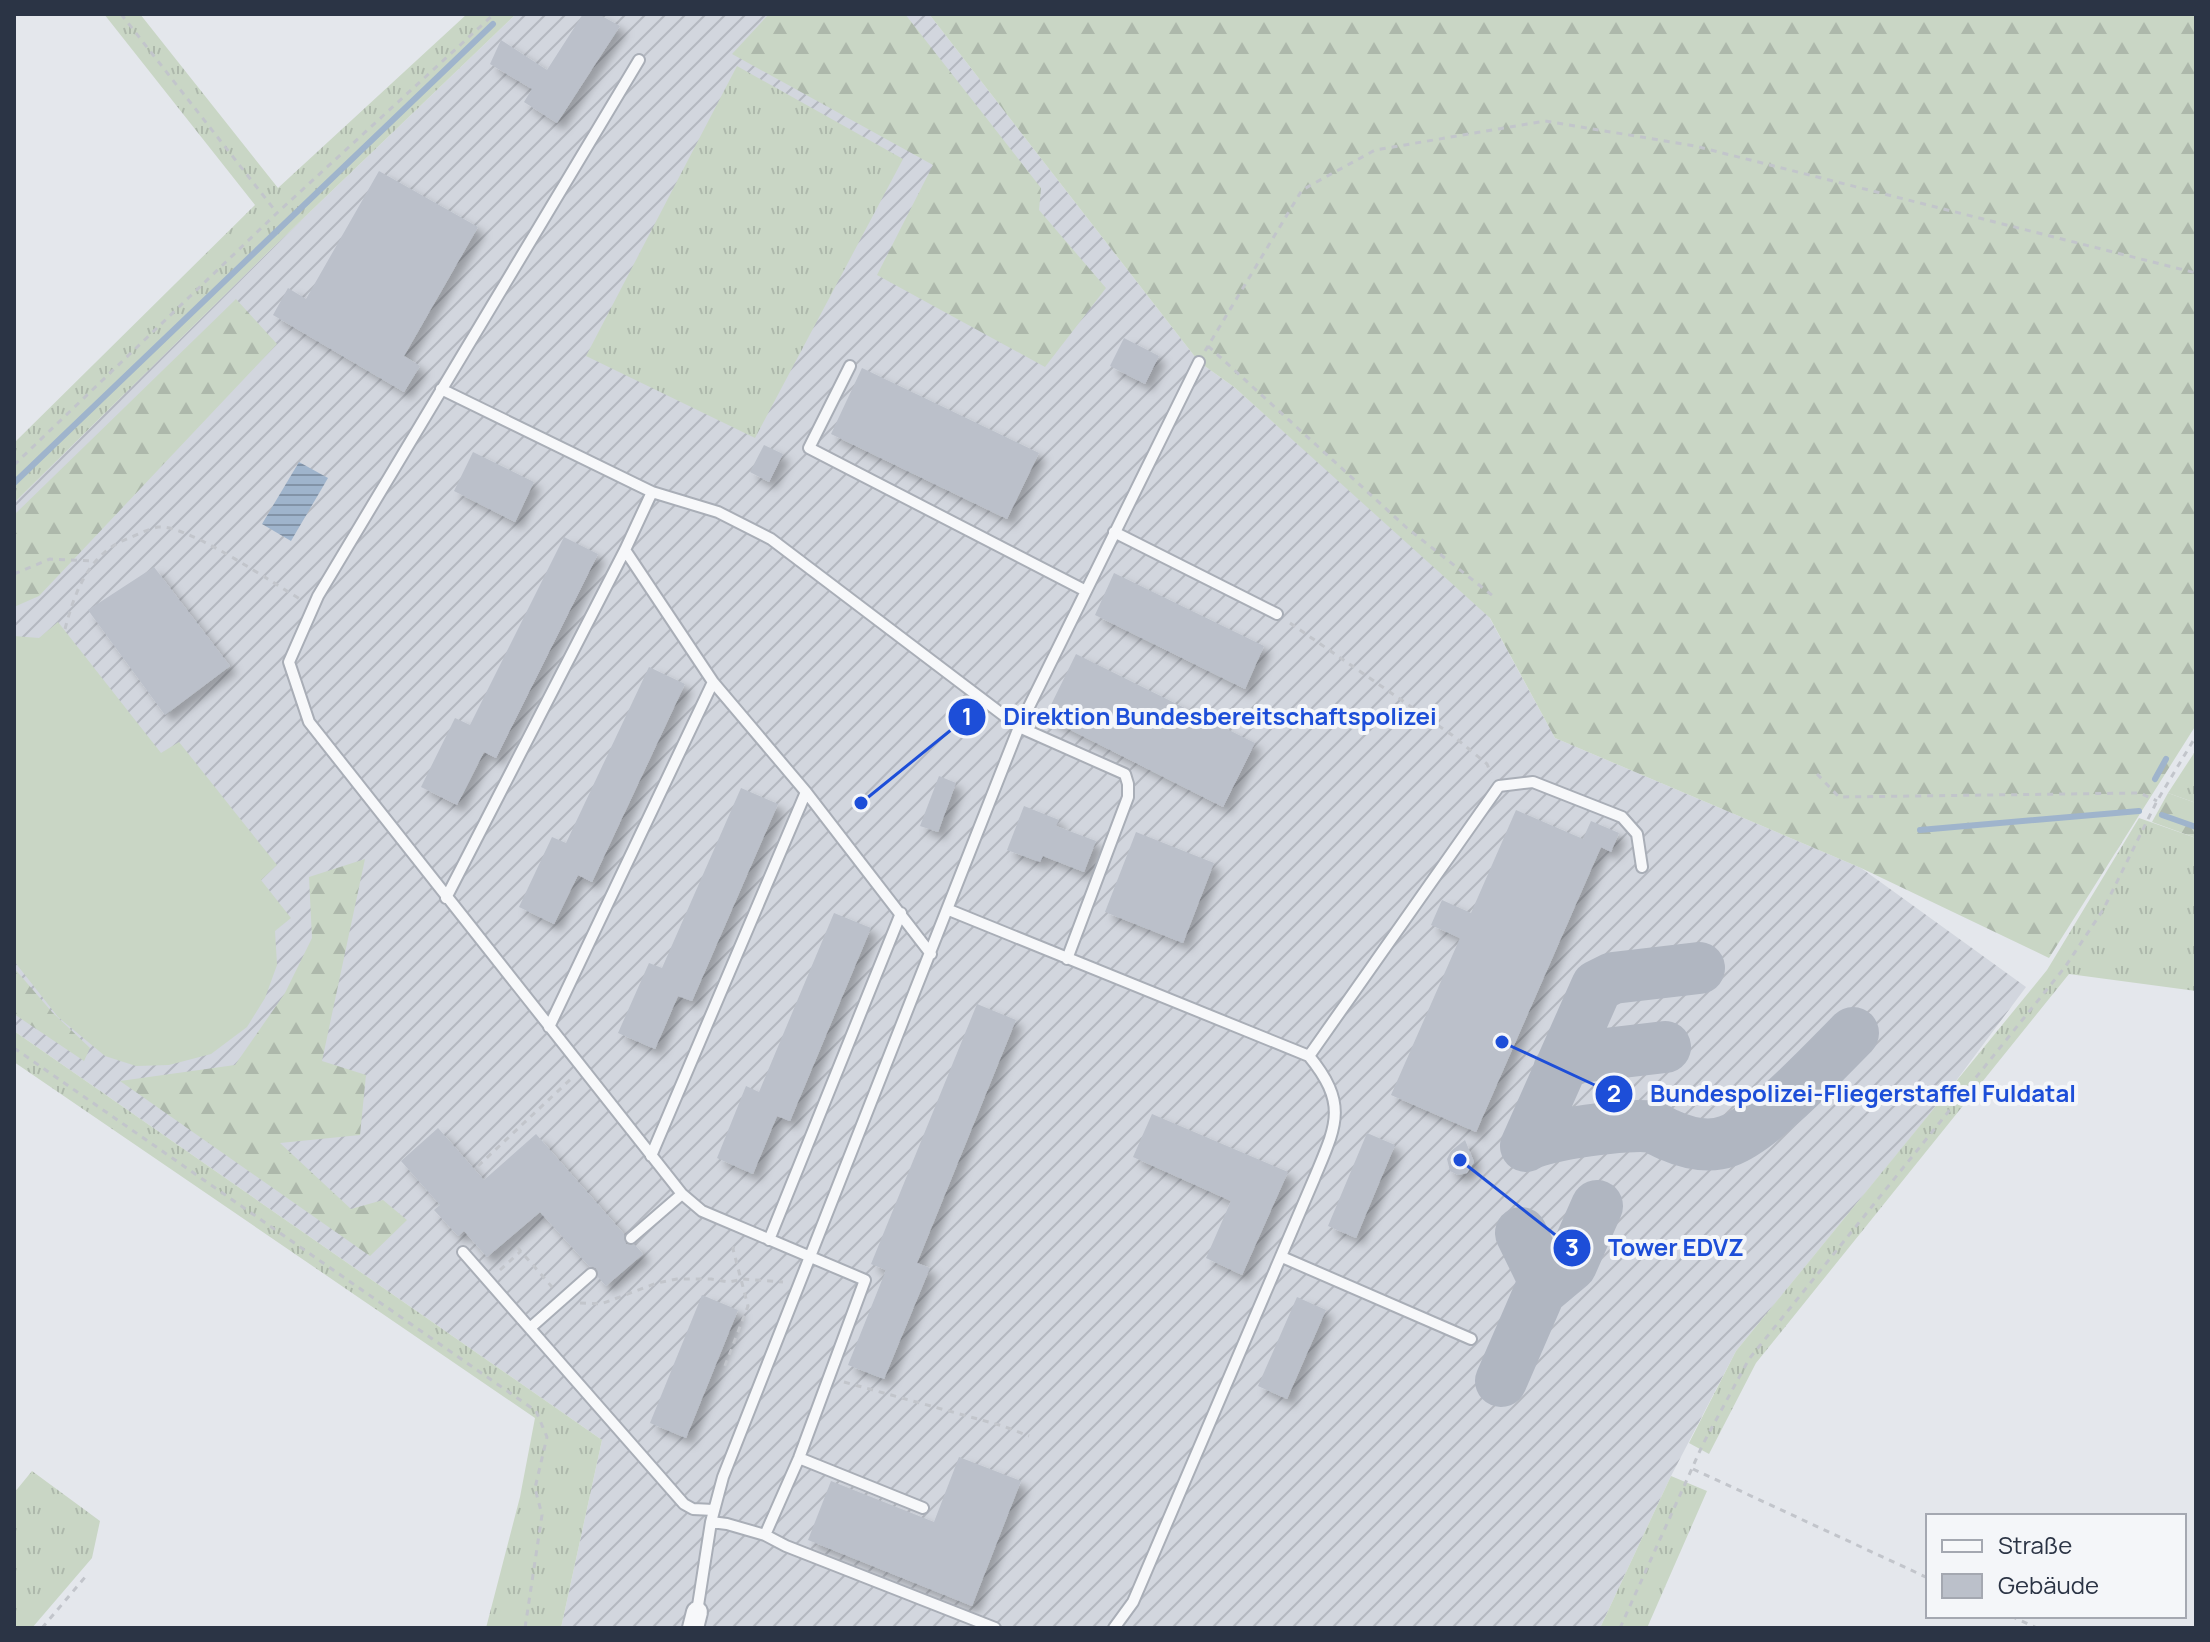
<svg xmlns="http://www.w3.org/2000/svg" width="2210" height="1642" font-family="Manrope,sans-serif">
	<style>
		.industrial { fill: url(#industrial-furrows) }
		.grass { fill: url(#grass-tufts) }
		.forest { fill: url(#forest-firs) }
		.garden { fill: #c9d6c5 }
		.water { fill: url(#water-rules) }
		.lines { fill: none; stroke-linecap: round; stroke-linejoin: round }
		.stream { stroke: #9fb4cc; stroke-width: 6 }
		.taxiway { stroke: #b0b6c1; stroke-width: 52 }
		.building { fill: #bbc0ca; filter: url(#shadow) }
		.lane-casing { stroke: #a9aeb7; stroke-width: 14 }
		.street-casing { stroke: #a9aeb7; stroke-width: 24 }
		.path { stroke: #c2c5cb; stroke-width: 3; stroke-dasharray: 6 6; stroke-linecap: butt }
		.lane { stroke: #f7f8fa; stroke-width: 10 }
		.street { stroke: #f7f8fa; stroke-width: 20 }
		.leader { fill: none; stroke: #1d4ed8; stroke-width: 3 }
		.callout-dot { fill: #1d4ed8; stroke: #f4f6f9; stroke-width: 3 }
		.mark-label { font-size: 24px; text-anchor: middle; font-weight: bold; fill: #fff }
		.callout-label { font-size: 24px; text-anchor: middle; font-weight: bold; fill: #1d4ed8; stroke: #f4f6f9; stroke-width: 8; stroke-linejoin: round; paint-order: stroke }
	</style>
	<defs>
		<pattern id="industrial-furrows" width="10" height="10" patternUnits="userSpaceOnUse" patternTransform="scale(2)"><rect width="10" height="10" fill="#d2d6de"/><path d="M-1 1l2-2M0 10L10 0M9 11l2-2" fill="none" stroke="#b4b8c0"/></pattern>
		<pattern id="grass-tufts" width="24" height="20" patternUnits="userSpaceOnUse" patternTransform="scale(2)"><rect width="24" height="20" fill="#c9d6c5"/><path d="M3 7l-1-3M5 7V3M7 7l1-3M15 17l-1-3M17 17v-4M19 17l1-3" fill="none" stroke="#adb8ab"/></pattern>
		<pattern id="forest-firs" width="22" height="20" patternUnits="userSpaceOnUse" patternTransform="scale(2)"><rect width="22" height="20" fill="#c9d6c5"/><path d="M5 1l3.5 6h-7zM16 11l3.5 6h-7z" fill="#adb8ab"/></pattern>
		<pattern id="water-rules" width="6" height="5" patternUnits="userSpaceOnUse" patternTransform="scale(2)"><rect width="6" height="5" fill="#9fb4cc"/><path d="M0 2.5h6" fill="none" stroke="#8293a7"/></pattern>
		<filter id="shadow"><feDropShadow dx="7" dy="7" stdDeviation="4" flood-color="#0004"/></filter>
	</defs>
	<rect width="100%" height="100%" fill="#e4e7ec"/>
	<path class="industrial" d="M516 14H929L1199 362 1234 387 1487 613 1555 738 1861 868 2026 987 1947 1093 1736 1351 1671 1476 1600 1628H561L602 1440 14 1031V503L262 258Z"/>
	<path class="grass" d="M104 14H140L278 188 467 14H516L262 258 14 503V443L255 205Z
		M737 66 903 159 755 438 586 356Z
		M2196 750V803L2168 793Z
		M2139 818 2196 838V991L2069 974 1756 1363 1709 1454 1689 1443 1736 1351 2047 970Z
		M14 1031 602 1440 561 1628H486L520 1497 535 1418 14 1062Z
		M32 1471 100 1521 92 1558 32 1628H14V1493Z
		M1671 1476 1707 1491 1647 1628H1600Z"/>
	<path class="forest" d="M769 14H905L1041 188 1039 210 1106 288 1045 367 877 275 933 165 732 54Z
		M929 14H2196V725L2049 958 1861 868 1555 738 1490 618 1234 387 1199 362Z
		M236 299 277 344 39 596 14 607V515Z
		M2168 793 2196 803V838L2152 822Z
		M365 859 322 1061 366 1075 360 1135 280 1143 351 1209 383 1200 407 1220 370 1256 120 1081 235 1065 285 993 312 938 309 877Z
		M14 968 52 1012 90 1048 84 1061 14 1014Z"/>
	<path class="garden" d="M58 622 161 753 179 742 277 865 261 880 291 918 275 931 277 965 265 998 247 1027 211 1054 169 1065 136 1066 105 1056 58 1017 14 961V636L39 638Z"/>
	<path class="water" d="M299 462 328 478 291 541 262 524Z"/>
	<g class="lines">
		<path class="stream" d="M14 483 493 24
			M2155 779 2166 759
			M2162 815 2196 827
			M1920 830 2139 811"/>
		<path class="taxiway" d="M1559 1070 1567 1062 1580 1057 1665 1047
			M1526 1146C1543 1134 1632 1123 1652 1127 1658 1129 1664 1133 1669 1135 1687 1143 1709 1148 1728 1141 1762 1129 1825 1061 1853 1033
			M1526 1146 1597 986 1613 978 1699 968
			M1521 1233 1541 1274 1543 1282 1540 1291
			M1501 1381 1540 1291 1571 1265 1597 1206"/>
	</g>
	<path class="building" d="M583 14H598L620 26 557 123 524 102 532 89 490 64 501 40 547 70Z
		M379 171 478 227 404 356 420 366 404 392 273 315 288 288 306 299Z
		M1124 338 1159 356 1145 384 1110 366Z
		M862 368 1039 453 1007 519 831 434Z
		M764 445 783 454 769 482 750 472Z
		M473 452 534 482 515 522 454 491Z
		M564 537 598 554 496 758 484 752 457 805 421 787 455 718 470 725Z
		M154 567 230 666 165 715 88 610Z
		M1114 573 1264 646 1245 689 1095 615Z
		M1076 654 1255 743 1223 807 1045 717Z
		M649 667 685 684 592 882 578 875 554 924 519 907 552 837 566 843Z
		M939 776 956 783 938 832 920 826Z
		M741 788 778 804 692 1001 678 996 655 1049 618 1033 649 963 662 968Z
		M1024 806 1059 820 1056 826 1096 841 1084 872 1043 856 1040 862 1007 850Z
		M1516 810 1583 839 1591 821 1619 833 1611 852 1601 847 1476 1132 1391 1095 1460 938 1431 925 1442 900 1471 913Z
		M1136 832 1214 863 1183 943 1105 912Z
		M834 913 871 928 790 1121 777 1116 753 1174 717 1158 746 1086 759 1092Z
		M977 1004 1016 1020 917 1263 930 1268 884 1379 848 1365 886 1270 871 1264Z
		M1152 1114 1288 1172 1242 1275 1206 1258 1231 1201 1133 1157Z
		M438 1128 484 1180 536 1134 624 1234 626 1244 635 1245 643 1254 606 1286 598 1277 596 1268 589 1266 540 1212 487 1257 464 1231 458 1236 434 1210 440 1205 401 1161Z
		M1367 1133 1395 1145 1356 1238 1328 1226Z
		M1465 1140 1474 1162 1467 1173 1458 1175 1450 1171 1447 1159 1451 1151Z
		M702 1295 738 1310 686 1438 650 1423Z
		M1297 1297 1326 1310 1287 1399 1258 1386Z
		M959 1457 1021 1481 972 1606 808 1540 831 1481 934 1522Z"/>
	<g class="lines">
		<g class="lane-casing">
			<path id="lane" d="M639 60 318 596 289 662 309 722 682 1194 702 1211 865 1280 799 1458 765 1535 786 1546 995 1628
				M850 366 809 448 1086 591
				M441 389 652 492 718 512 771 539 1019 727 1125 774 1128 784V797L1067 959
				M1114 532 1277 614
				M625 550 713 682 806 792 931 954
				M446 898 625 550 652 492
				M949 910 1309 1056C1349 1105 1336 1126 1314 1179L1133 1602 1114 1628
				M549 1027 713 682
				M1309 1056 1499 786 1533 782 1622 817 1637 834 1642 867
				M651 1156 806 792
				M631 1238 682 1194
				M769 1240 901 913
				M463 1252 684 1504 693 1509 714 1510
				M1282 1257 1471 1339
				M530 1328 591 1274
				M799 1458 923 1508
				M711 1522 727 1524 765 1535
				M697 1612 711 1522 723 1477 1019 727 1199 362"/>
		</g>
		<g class="street-casing">
			<path id="street" d="M693 1628 697 1612"/>
		</g>
		<path class="path" d="M121 14 277 213
			M1208 346 1407 528 1493 596
			M1205 351 1302 190 1375 150 1545 121 1695 146 2196 273
			M14 465 277 213 494 14
			M14 574 50 559 94 561
			M1290 623 1452 735 1487 764 1491 773
			M65 629C75 591 89 553 129 538 137 535 148 529 158 527 187 524 271 582 300 599
			M1817 774 1839 797 2140 793 2157 801
			M14 1048 536 1411 547 1437 535 1488 542 1515 525 1628
			M478 1166 573 1077
			M517 1247 552 1287
			M500 1270 521 1251
			M580 1303 601 1304 657 1283 677 1279H711L729 1282 743 1279 783 1282
			M725 1366 748 1306 733 1249 735 1242
			M844 1382 1003 1426 1029 1436
			M1693 1469 1928 1578
			M2011 1616 2037 1628
			M42 1628 86 1576
			M1620 1628 1703 1444 1749 1359 2065 967 2103 910 2157 801 2196 736"/>
		<use href="#lane" class="lane"/>
		<use href="#street" class="street"/>
	</g>
	<path class="leader" d="M861 803L967 717M1502 1042L1614 1094M1460 1160L1572 1248"/>
	<g class="callout-dot">
		<circle cx="861" cy="803" r="8"/>
		<circle cx="1502" cy="1042" r="8"/>
		<circle cx="1460" cy="1160" r="8"/>
		<circle cx="967" cy="717" r="20"/>
		<circle cx="1614" cy="1094" r="20"/>
		<circle cx="1572" cy="1248" r="20"/>
	</g>
	<g class="mark-label">
		<text x="967" y="725">1</text>
		<text x="1614" y="1102">2</text>
		<text x="1572" y="1256">3</text>
	</g>
	<g class="callout-label">
		<text x="1220" y="725">Direktion Bundesbereitschaftspolizei</text>
		<text x="1863" y="1102">Bundespolizei-Fliegerstaffel Fuldatal</text>
		<text x="1676" y="1256">Tower EDVZ</text>
	</g>
	<rect width="2210" height="1642" fill="none" stroke="#2b3445" stroke-width="32"/>
	<rect x="1926" y="1514" width="260" height="104" fill="#f4f6f9" stroke="#a4a8b1" stroke-width="2"/>
	<rect x="1942" y="1540" width="40" height="12" fill="#f7f8fa" stroke="#a4a8b1" stroke-width="2"/>
	<text x="1998" y="1554" font-size="24" fill="#2b3445">Straße</text>
	<rect x="1942" y="1574" width="40" height="24" fill="#bbc0ca" stroke="#a4a8b1" stroke-width="2"/>
	<text x="1998" y="1594" font-size="24" fill="#2b3445">Gebäude</text>
</svg>
